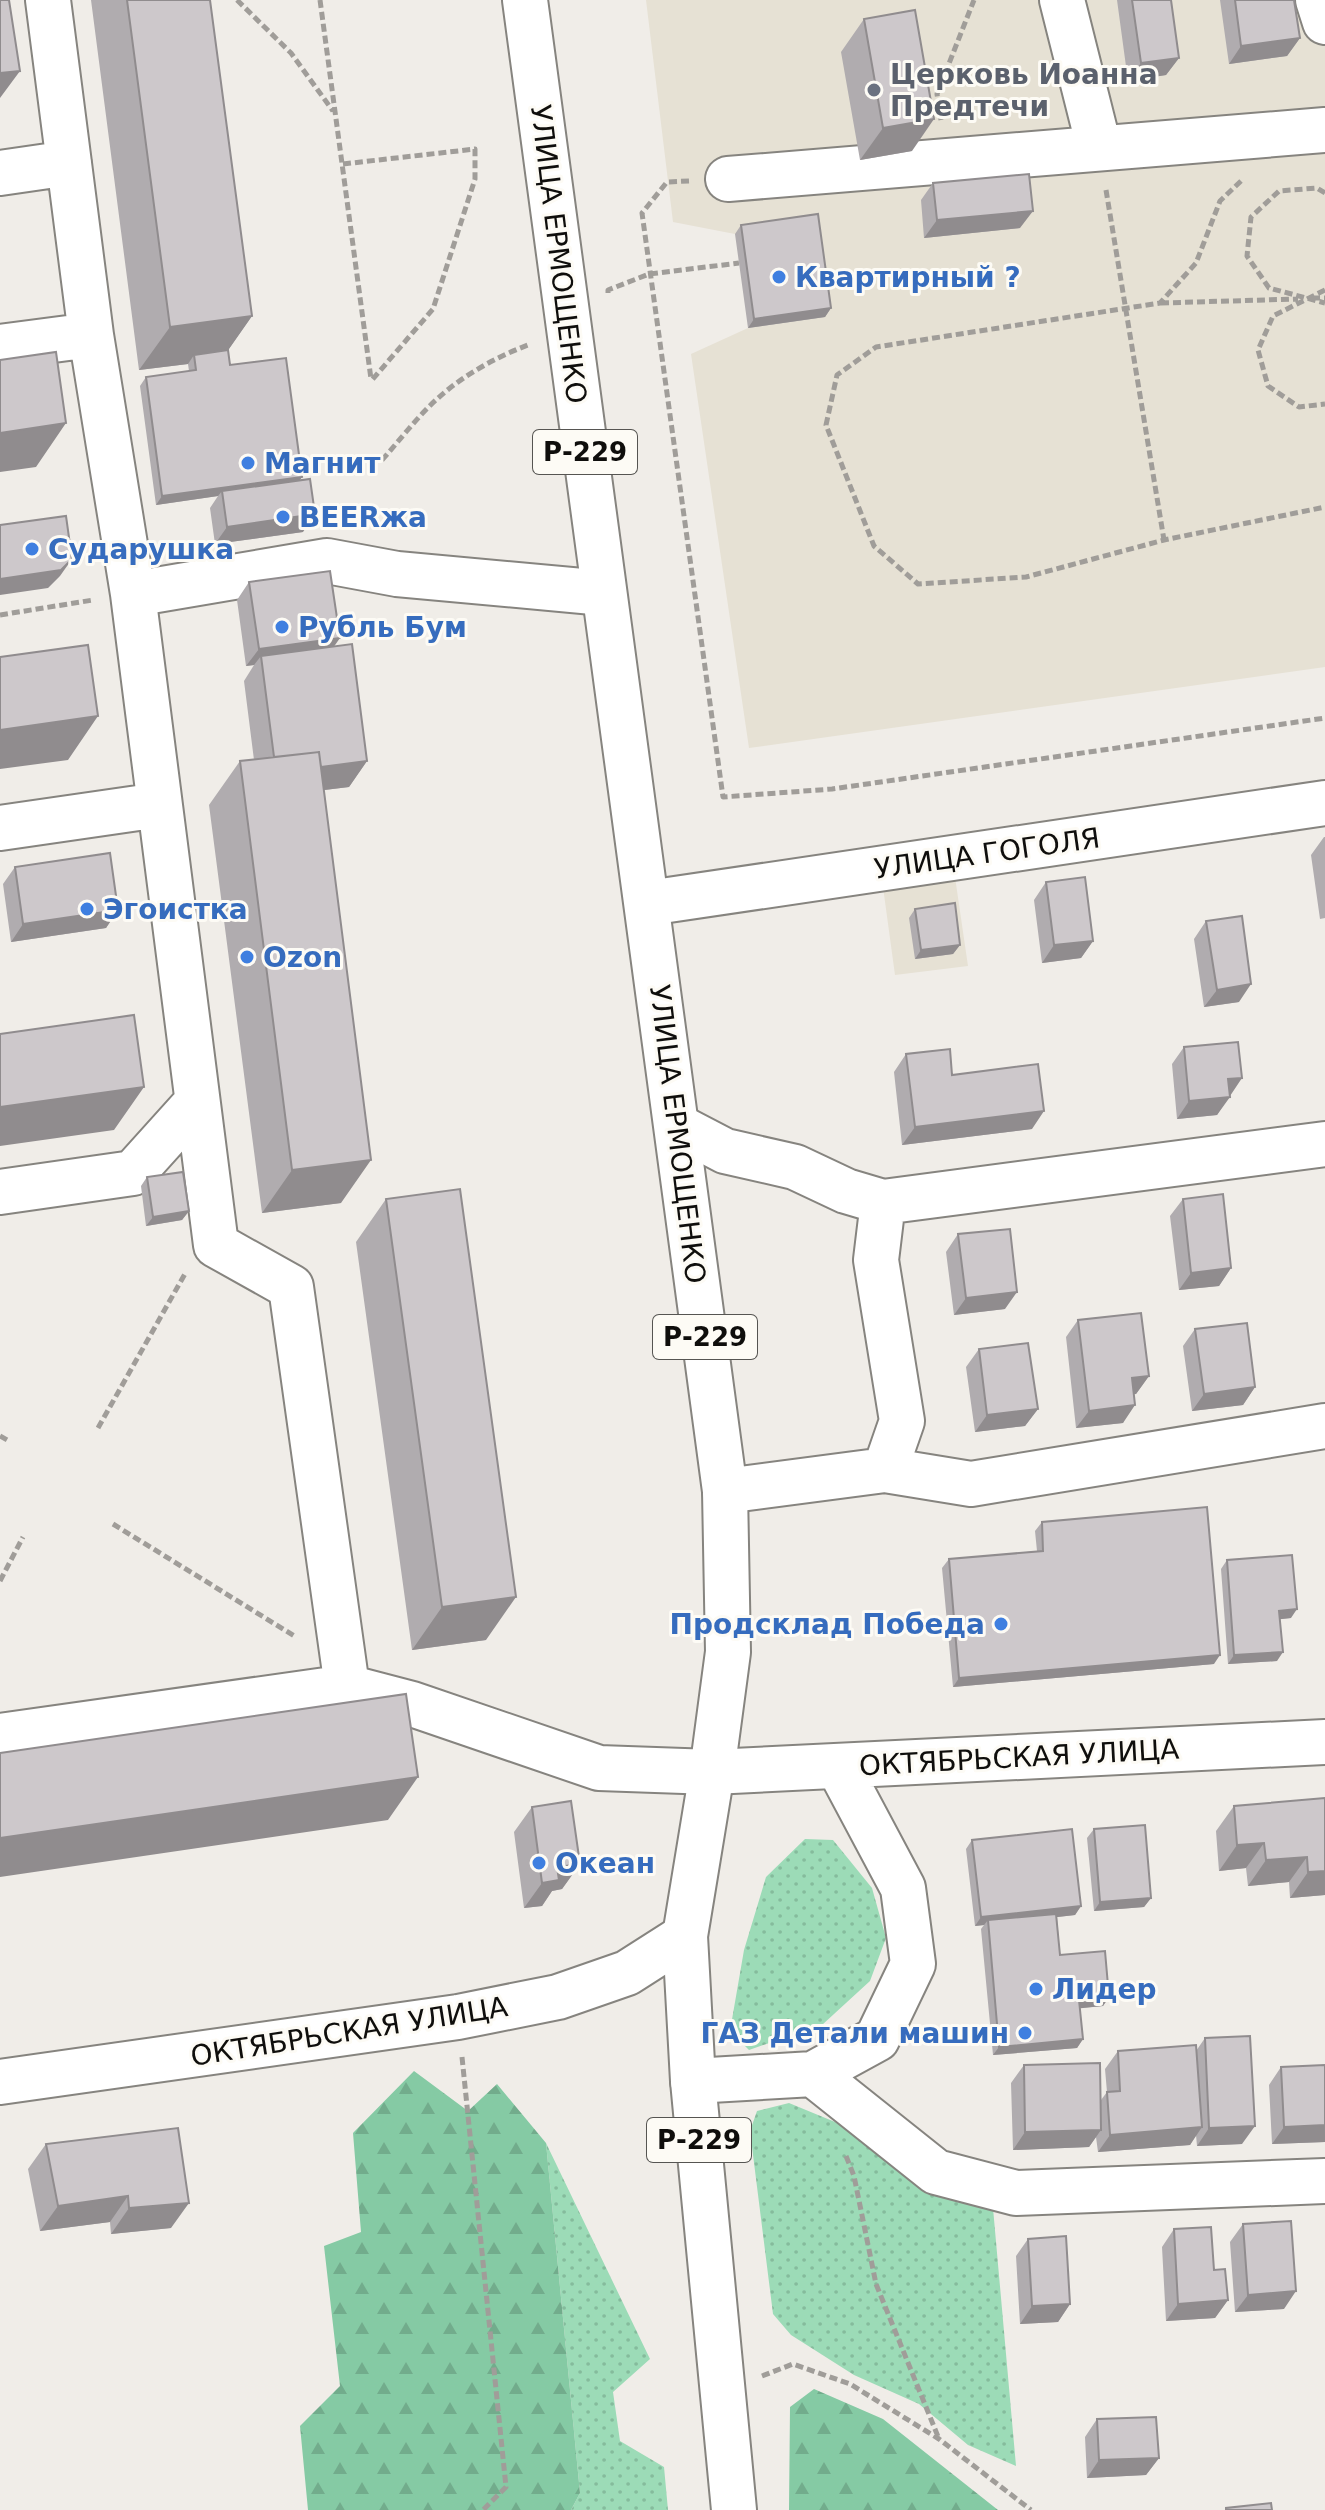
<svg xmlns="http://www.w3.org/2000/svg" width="1325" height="2510" font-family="'DejaVu Sans',sans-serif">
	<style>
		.built { fill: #e6e1d4 }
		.grass { fill: url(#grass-dots) }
		.forest { fill: url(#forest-firs) }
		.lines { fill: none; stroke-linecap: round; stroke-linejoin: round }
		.minor-casing { stroke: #86847f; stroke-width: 48 }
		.highway-casing { stroke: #86847f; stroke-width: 48 }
		.path { stroke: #a09d99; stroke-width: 5; stroke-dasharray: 8 4; stroke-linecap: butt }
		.minor { stroke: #fff; stroke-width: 44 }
		.highway { stroke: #fff; stroke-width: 44 }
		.wall { fill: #b0acaf }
		.shaded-wall { fill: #908c8e }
		.building { fill: #cdc8cb; stroke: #908c8e; stroke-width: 2 }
		.worship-dot { fill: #6b7280; stroke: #fdfbf5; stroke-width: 3 }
		.shop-dot { fill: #3f7fe0; stroke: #fdfbf5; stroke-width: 3 }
		.labels { text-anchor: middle; stroke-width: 6; stroke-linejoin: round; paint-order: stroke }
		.shield { fill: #fdfbf5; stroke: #565552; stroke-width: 2 }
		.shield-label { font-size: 26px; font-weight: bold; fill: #0f0e0c }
		.worship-label { font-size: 28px; font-weight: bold; fill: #5b616d; stroke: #fdfbf5; text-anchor: start }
		.street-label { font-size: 28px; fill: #0f0e0c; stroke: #fdfbf5 }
		.shop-label { font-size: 28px; font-weight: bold; fill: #366cbe; stroke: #fdfbf5; text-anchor: start }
	</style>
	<defs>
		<pattern id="grass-dots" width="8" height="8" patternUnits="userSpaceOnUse" patternTransform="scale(2)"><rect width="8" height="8" fill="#9cdbb7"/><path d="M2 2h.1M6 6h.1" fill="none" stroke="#85bb9c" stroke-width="1.8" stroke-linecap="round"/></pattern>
		<pattern id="forest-firs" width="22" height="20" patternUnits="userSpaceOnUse" patternTransform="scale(2)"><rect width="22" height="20" fill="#85caa4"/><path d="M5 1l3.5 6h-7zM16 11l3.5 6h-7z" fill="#72ac8c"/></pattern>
	</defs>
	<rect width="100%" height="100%" fill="#f0ede8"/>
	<path class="built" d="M646 0H1325V667L749 748 691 354 748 328 825 316 735 234 673 222Z
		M955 877 968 966 895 975 883 887Z"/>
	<path class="grass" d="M805 1839 833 1840 872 1888 886 1938 870 1981 822 2025 749 2050 730 2031 744 1950 766 1877Z
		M789 2103 852 2129 993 2208 1016 2466 968 2445 919 2404 854 2375 791 2335 773 2314 750 2131 757 2111Z
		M546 2143 650 2359 613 2392 620 2441 664 2467 668 2510H571L580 2493Z"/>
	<path class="forest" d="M414 2071 468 2111 497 2084 546 2143 580 2493 571 2510H308L300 2426 340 2386 324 2246 361 2232 353 2133Z
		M814 2389 883 2419 998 2510H789L790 2407Z"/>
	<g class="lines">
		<g class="minor-casing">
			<path id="minor" d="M1062 0 1099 147
				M1318 0 1325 22
				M0 173 69 163
				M728 179 1325 130
				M0 347 91 335
				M133 594 327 561 397 574 604 593
				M0 828 159 805
				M648 903 1325 803
				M677 1126 725 1151 795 1167 846 1191 883 1202 1325 1144
				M0 1192 133 1173 197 1102
				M883 1202 876 1260 902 1421 885 1470
				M725 1491 885 1470 971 1484 1325 1426
				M347 1687 412 1704 599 1768 712 1772 1325 1742
				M0 1736 347 1687 291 1287 216 1245 133 594 91 335 48 0
				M813 2074 936 2172 1016 2193 1325 2181
				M693 2081 813 2074 877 2039 913 1964 903 1888 838 1766
				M0 2082 458 2017 558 1997 627 1973 685 1936"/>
		</g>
		<g class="highway-casing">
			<path id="highway" d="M525 0 725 1491 728 1652 712 1772 685 1936 693 2081 734 2510"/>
		</g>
		<path class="path" d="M237 0 291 53 333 111
			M320 0 371 379
			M941 120 937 94 974 0
			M343 164 475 149V179L433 309 372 380
			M689 181 667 182 642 213 723 797 832 789 1325 718
			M1241 181 1220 201 1196 263 1160 303 876 347 837 375 826 425 874 546 918 584 1026 577 1164 540 1325 507
			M1106 190 1164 540
			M1325 193 1317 188 1279 191 1251 217 1247 256 1269 288 1325 303
			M1325 290 1273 316 1258 350 1268 386 1299 407 1325 404
			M608 293V290L649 274 739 263
			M1312 298H1325
			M1161 303 1298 299
			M382 460C400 440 417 417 437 399 462 376 496 357 528 345
			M0 615 93 600
			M98 1428 186 1272
			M0 1436 9 1441
			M113 1524 296 1637
			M0 1581 23 1537
			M462 2057 506 2487 483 2510
			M846 2156 854 2176 876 2284 939 2439
			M762 2376 793 2364 850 2384 939 2439 1031 2510"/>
		<use href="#minor" class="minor"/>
		<use href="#highway" class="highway"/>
	</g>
	<path class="wall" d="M91 0H210L252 316 228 350 230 365 300 480 303 532 215 544 210 508 218 496 156 505 140 386 146 377 189 371 188 364 139 370Z
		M1117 0H1171L1179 58 1166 75 1128 81Z
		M1220 0H1294L1300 38 1287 56 1229 64Z
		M864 19 912 151 860 160 841 52Z
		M933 183 1020 228 924 238 921 200Z
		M741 225 831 308 825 317 748 328 735 234Z
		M249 582 334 646 367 761 349 787 324 790 341 1203 262 1213 209 805 240 761 254 760 244 681 254 665 246 666 237 600Z
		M1324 837H1325V918L1320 919 1311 855Z
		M15 867 118 910 106 928 11 942 3 884Z
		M1046 882 1093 941 1081 958 1042 963 1034 900Z
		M915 909 960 945 953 954 915 959 909 918Z
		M1206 921 1239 1002 1204 1007 1194 939Z
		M1184 1047 1229 1096 1217 1115 1177 1119 1172 1064Z
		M906 1054 952 1075 1032 1129 902 1145 894 1072Z
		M147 1177 189 1211 182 1220 146 1226 141 1186Z
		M386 1199 486 1640 412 1650 356 1242Z
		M1183 1199 1231 1268 1219 1286 1179 1290 1170 1216Z
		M958 1234 1005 1309 954 1315 946 1252Z
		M1078 1320 1149 1376 1136 1394H1134L1123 1423 1076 1428 1066 1337Z
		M1195 1329 1255 1387 1243 1405 1192 1411 1183 1346Z
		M979 1349 1038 1409 1025 1426 975 1432 966 1367Z
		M1042 1522 1214 1664 953 1687 942 1568 949 1559 1037 1551 1035 1531Z
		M1227 1560 1291 1618 1280 1619 1277 1661 1228 1664 1221 1569Z
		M1325 1798V1895L1290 1898 1289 1882 1248 1886 1246 1868 1219 1871 1216 1831 1234 1806Z
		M532 1807 580 1864 562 1889 552 1891 542 1906 524 1908 514 1832Z
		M1094 1829 1151 1898 1144 1907 1094 1911 1087 1838Z
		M972 1840 1081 1906 1075 1915 1057 1917 1060 1955 1109 1997 1103 2006 1080 2008 1083 2039 1077 2048 993 2055 981 1929 984 1925 975 1926 966 1849Z
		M1205 2038 1242 2144 1197 2146 1196 2135 1190 2145 1098 2152 1096 2137 1089 2147 1013 2150 1011 2083 1024 2065 1101 2100 1107 2092 1105 2069 1118 2051H1196Z
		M1281 2067 1325 2142 1272 2144 1269 2085Z
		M178 2128 171 2228 111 2234 110 2222 40 2231 28 2169 46 2144Z
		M1243 2224 1284 2309 1235 2312 1230 2242Z
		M1174 2229 1228 2300 1215 2318 1166 2321 1162 2247Z
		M1028 2239 1070 2304 1058 2322 1020 2324 1016 2256Z
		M1097 2419 1159 2458 1146 2475 1087 2478 1085 2437Z"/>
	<path class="shaded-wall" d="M1300 38 1287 56 1229 64 1241 46Z
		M1179 58 1166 75 1128 81 1141 63Z
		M20 71 0 98V73Z
		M934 119 912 151 860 160 883 128Z
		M1033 211 1020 228 924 238 937 220Z
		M831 308 825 317 748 328 754 319Z
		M252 316 222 359 194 355 188 364 139 370 170 327Z
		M66 423 36 467 0 472V433Z
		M302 477 296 486 222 491 218 496 156 505 162 496Z
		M315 514 303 532 215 544 227 527Z
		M72 559 60 576 48 588 0 595V579Z
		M340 638 328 655 261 656 254 665 246 666 259 649Z
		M98 716 68 760 0 769V730Z
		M367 761 349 787 259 798 276 773Z
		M118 910 106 928 11 942 23 924Z
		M1093 941 1081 958 1042 963 1054 945Z
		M960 945 953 954 915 959 921 950Z
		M1251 984 1239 1002 1204 1007 1217 990Z
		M1242 1078 1230 1096 1228 1079Z
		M144 1087 114 1130 0 1146V1107Z
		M1230 1097 1217 1115 1177 1119 1189 1101Z
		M1044 1111 1032 1129 902 1145 915 1127Z
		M371 1160 341 1203 262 1213 292 1170Z
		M189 1211 182 1220 146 1226 153 1217Z
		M1231 1268 1219 1286 1179 1290 1191 1273Z
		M1017 1292 1005 1309 954 1315 966 1298Z
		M1149 1376 1136 1394 1120 1396 1132 1378Z
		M1255 1387 1243 1405 1192 1411 1204 1394Z
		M1135 1405 1123 1423 1076 1428 1089 1411Z
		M1038 1409 1025 1426 975 1432 987 1415Z
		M516 1597 486 1640 412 1650 442 1607Z
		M1297 1609 1291 1618 1273 1620 1279 1611Z
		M1283 1652 1277 1661 1228 1664 1234 1655Z
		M1220 1655 1214 1664 953 1687 959 1678Z
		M418 1777 388 1820 0 1877V1838Z
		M1264 1843 1246 1868 1219 1871 1237 1845Z
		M1307 1857 1289 1882 1248 1886 1266 1860Z
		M580 1864 562 1889 552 1891 542 1906 524 1908 542 1883 557 1867Z
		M1325 1871V1895L1290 1898 1308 1872Z
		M1151 1898 1144 1907 1094 1911 1100 1902Z
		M1081 1906 1075 1915 988 1925V1920L984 1925 975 1926 981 1917Z
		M1109 1997 1103 2006 1073 2009 1079 2000Z
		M1083 2039 1077 2048 993 2055 999 2047Z
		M1325 2125V2142L1272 2144 1284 2127Z
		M1255 2126 1242 2144 1197 2146 1209 2128Z
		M1202 2127 1190 2145 1098 2152 1110 2135Z
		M1101 2130 1089 2147 1013 2150 1025 2132Z
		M128 2196 110 2222 40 2231 58 2206Z
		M189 2203 171 2228 111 2234 129 2208Z
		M1296 2291 1284 2309 1235 2312 1248 2295Z
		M1228 2300 1215 2318 1166 2321 1178 2304Z
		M1070 2304 1058 2322 1020 2324 1032 2306Z
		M1159 2458 1146 2475 1087 2478 1099 2460Z"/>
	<path class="building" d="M0 0H9L20 71 0 73Z
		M127 0H210L252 316 170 327Z
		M1132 0H1171L1179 58 1141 63Z
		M1235 0H1294L1300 38 1241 46Z
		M915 10 934 119 883 128 864 19Z
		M1029 174 1033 211 937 220 933 183Z
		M818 214 831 308 754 319 741 225Z
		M228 350 230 365 286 358 302 477 162 496 146 377 196 370 194 355Z
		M56 352 66 423 0 433V360Z
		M310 479 315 514 227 527 222 491Z
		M66 516 72 559 61 570 0 579V525Z
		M330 571 340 638 259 649 249 582Z
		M352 644 367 761 321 767 319 752 274 757 261 656Z
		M88 645 98 716 0 730V657Z
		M319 752 371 1160 292 1170 240 761Z
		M110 853 118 910 23 924 15 867Z
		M1085 877 1093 941 1054 945 1046 882Z
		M955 903 960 945 921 950 915 909Z
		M1242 916 1251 984 1217 990 1206 921Z
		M134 1015 144 1087 0 1107V1034Z
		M1238 1042 1242 1078 1228 1079 1230 1097 1189 1101 1184 1047Z
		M950 1049 952 1075 1038 1064 1044 1111 915 1127 906 1054Z
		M183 1172 189 1211 153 1217 147 1177Z
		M460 1189 516 1597 442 1607 386 1199Z
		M1223 1194 1231 1268 1191 1273 1183 1199Z
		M1010 1229 1017 1292 966 1298 958 1234Z
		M1141 1313 1149 1376 1132 1378 1135 1405 1089 1411 1078 1320Z
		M1247 1323 1255 1387 1204 1394 1195 1329Z
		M1028 1343 1038 1409 987 1415 979 1349Z
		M1207 1507 1220 1655 959 1678 949 1559 1043 1551 1042 1522Z
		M1292 1555 1297 1609 1279 1611 1283 1652 1234 1655 1227 1560Z
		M406 1694 418 1777 0 1838V1753Z
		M1325 1798V1871L1308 1872 1307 1857 1266 1860 1264 1843 1237 1845 1234 1806Z
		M571 1801 580 1864 557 1867 559 1880 542 1883 532 1807Z
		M1145 1825 1151 1898 1100 1902 1094 1829Z
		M1072 1829 1081 1906 981 1917 972 1840Z
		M1056 1914 1060 1955 1105 1951 1109 1997 1079 2000 1083 2039 999 2047 988 1920Z
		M1250 2036 1255 2126 1209 2128 1205 2038Z
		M1196 2045 1202 2127 1110 2135 1107 2092 1120 2091 1118 2051Z
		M1100 2063 1101 2130 1025 2132 1024 2065Z
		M1325 2065V2125L1284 2127 1281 2067Z
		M178 2128 189 2203 129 2208 128 2196 58 2206 46 2144Z
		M1291 2221 1296 2291 1248 2295 1243 2224Z
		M1211 2227 1214 2270 1225 2269 1228 2300 1178 2304 1174 2229Z
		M1066 2236 1070 2304 1032 2306 1028 2239Z
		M1156 2417 1159 2458 1099 2460 1097 2419Z
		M1271 2503 1272 2510H1226V2508Z"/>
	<circle class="worship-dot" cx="874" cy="90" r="8"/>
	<g class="shop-dot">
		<circle cx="779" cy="277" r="8"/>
		<circle cx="248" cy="463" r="8"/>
		<circle cx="283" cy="517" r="8"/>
		<circle cx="32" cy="549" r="8"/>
		<circle cx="282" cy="627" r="8"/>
		<circle cx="87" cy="909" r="8"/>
		<circle cx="247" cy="957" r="8"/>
		<circle cx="1001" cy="1624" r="8"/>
		<circle cx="539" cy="1863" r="8"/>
		<circle cx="1036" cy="1989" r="8"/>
		<circle cx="1025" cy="2033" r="8"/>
	</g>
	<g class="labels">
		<g class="shield">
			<rect x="533" y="430" width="104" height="44" rx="6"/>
			<rect x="653" y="1315" width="104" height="44" rx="6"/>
			<rect x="647" y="2118" width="104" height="44" rx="6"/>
		</g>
		<g class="shield-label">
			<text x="585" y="461">Р-229</text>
			<text x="705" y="1346">Р-229</text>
			<text x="699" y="2149">Р-229</text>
		</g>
		<g class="worship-label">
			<text x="890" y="84">Церковь Иоанна<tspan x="890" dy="32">Предтечи</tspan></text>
		</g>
		<g class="street-label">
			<text transform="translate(559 254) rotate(83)" y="10">УЛИЦА ЕРМОЩЕНКО</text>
			<text transform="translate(987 853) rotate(-8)" y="10">УЛИЦА ГОГОЛЯ</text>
			<text transform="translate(678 1134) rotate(83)" y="10">УЛИЦА ЕРМОЩЕНКО</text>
			<text transform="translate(1019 1757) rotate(-3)" y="10">ОКТЯБРЬСКАЯ УЛИЦА</text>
			<text transform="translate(349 2031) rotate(-9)" y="10">ОКТЯБРЬСКАЯ УЛИЦА</text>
		</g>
		<g class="shop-label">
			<text x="795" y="287">Квартирный ?</text>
			<text x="264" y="473">Магнит</text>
			<text x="299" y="527">BEERжа</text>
			<text x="48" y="559">Сударушка</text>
			<text x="298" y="637">Рубль Бум</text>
			<text x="103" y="919">Эгоистка</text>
			<text x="263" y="967">Ozon</text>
			<text x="985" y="1634" text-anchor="end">Продсклад Победа</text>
			<text x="555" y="1873">Океан</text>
			<text x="1052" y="1999">Лидер</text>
			<text x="1009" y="2043" text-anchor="end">ГАЗ Детали машин</text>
		</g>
	</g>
</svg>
